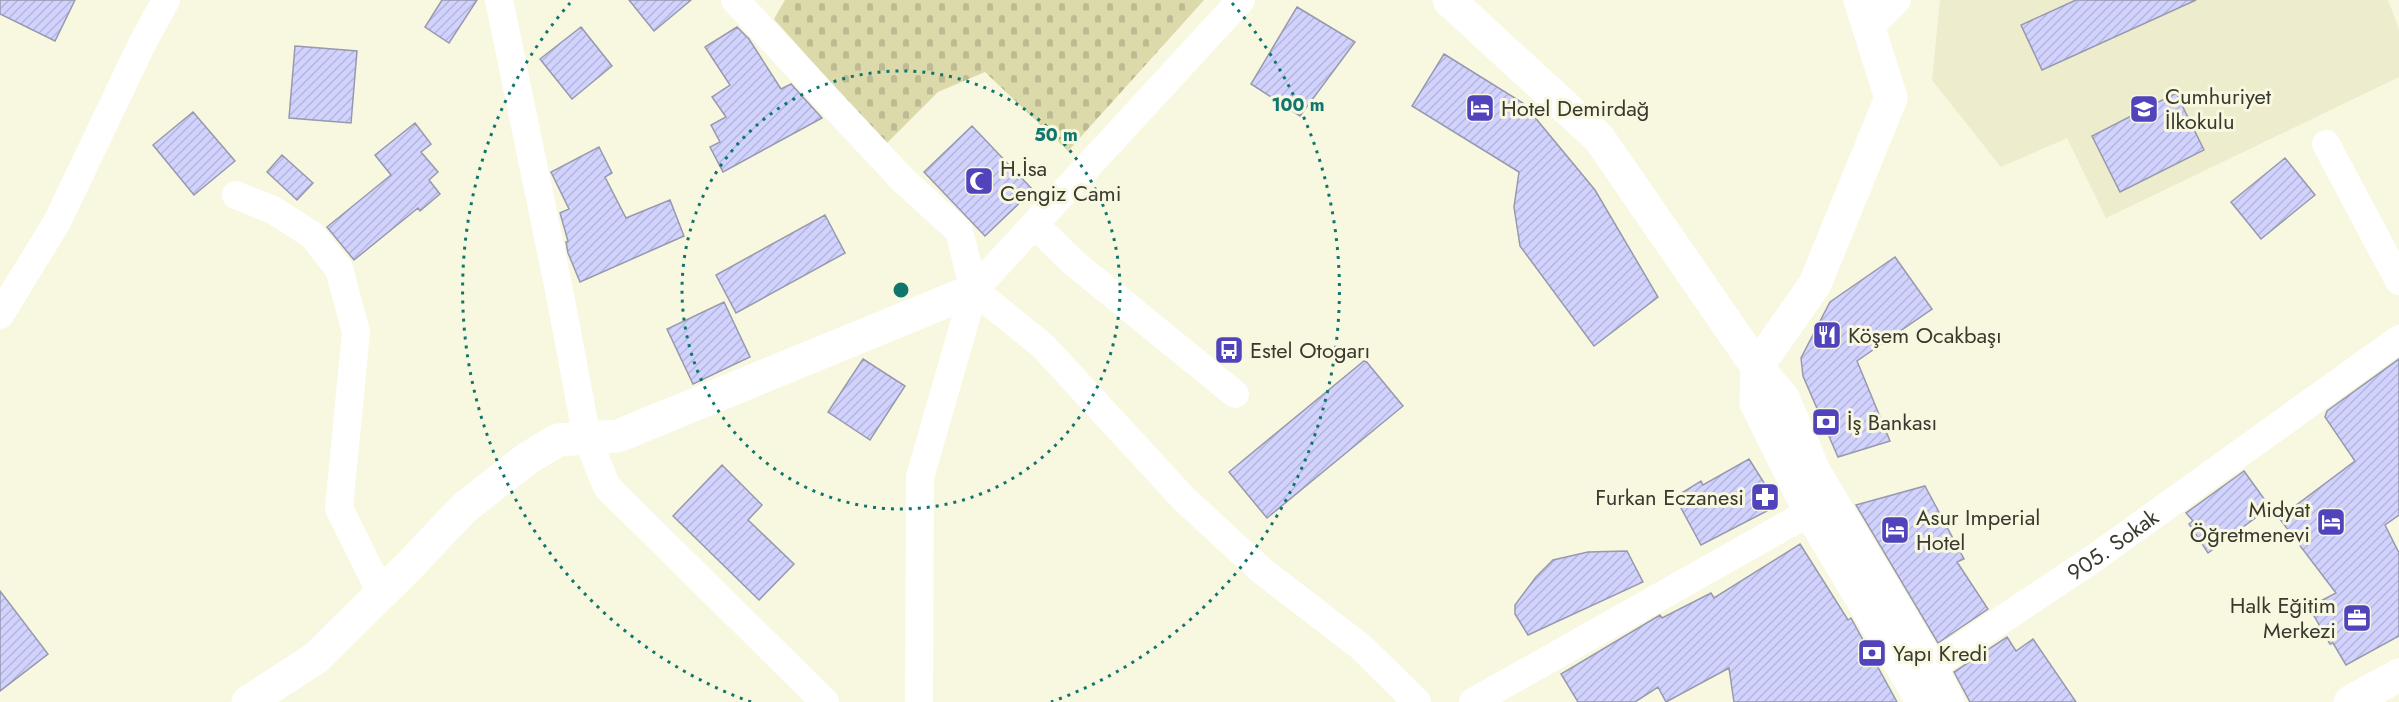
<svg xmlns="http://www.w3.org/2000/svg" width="2399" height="702" font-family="Jost,sans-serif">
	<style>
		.built { fill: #edeccd }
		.cemetery { fill: url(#cemetery-stones) }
		.building { fill: url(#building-hatch); stroke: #9799ae; stroke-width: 1.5 }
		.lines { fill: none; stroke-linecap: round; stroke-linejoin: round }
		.street { stroke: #fff; stroke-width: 28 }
		.secondary { stroke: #fff; stroke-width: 33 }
		.ring { fill: none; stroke: #0f766e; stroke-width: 3; stroke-dasharray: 3 6 }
		.labels { text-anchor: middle; stroke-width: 6; stroke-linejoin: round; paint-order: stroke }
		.poi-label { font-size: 22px; fill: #39392f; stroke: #f8f7df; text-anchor: start }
		.street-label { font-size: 22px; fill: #39392f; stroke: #f8f7df }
		.centre { fill: #0f766e; stroke: #f8f7df; stroke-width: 3 }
		.ring-label { font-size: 18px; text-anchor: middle; font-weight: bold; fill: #0f766e; stroke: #f8f7df; stroke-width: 6; stroke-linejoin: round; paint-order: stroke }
	</style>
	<defs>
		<pattern id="cemetery-stones" width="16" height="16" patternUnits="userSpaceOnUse" patternTransform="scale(1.5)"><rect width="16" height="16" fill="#dcd9ab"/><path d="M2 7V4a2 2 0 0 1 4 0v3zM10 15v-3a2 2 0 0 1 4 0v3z" fill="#bebb93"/></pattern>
		<pattern id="building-hatch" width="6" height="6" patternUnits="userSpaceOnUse" patternTransform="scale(1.5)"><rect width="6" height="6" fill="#d1d3fe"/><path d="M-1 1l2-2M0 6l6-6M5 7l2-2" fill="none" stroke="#b4b6da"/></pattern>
	</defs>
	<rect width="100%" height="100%" fill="#f8f7df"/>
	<path class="built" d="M1940 0H2388L2399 29V77L2106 218 2067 138 2001 167 1932 80Z"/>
	<path class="cemetery" d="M785 0H1204L1068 151 985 72 938 92 886 144 774 19Z"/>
	<path class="building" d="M0 0H75L55 41 0 14Z
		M442 0H477L449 43 425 27Z
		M629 0H691L654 31Z
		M2076 0H2196L2042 70 2021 25Z
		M1297 7 1355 42 1300 116 1251 84Z
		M581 27 612 66 572 99 540 59Z
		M737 27 749 39 781 89 791 84 822 118 723 172 710 147 720 142 711 125 726 117 712 97 730 85 705 47Z
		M295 46 357 51 351 123 289 118Z
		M1444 54 1523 103 1595 190 1658 297 1594 346 1520 246 1514 207 1519 172 1412 106Z
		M2176 93 2204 150 2120 192 2092 136Z
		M193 112 235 161 194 195 153 145Z
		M415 123 431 144 421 152 438 172 429 180 440 194 420 211 418 208 354 260 327 227 391 175 375 155Z
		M972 126 1033 190 985 236 924 172Z
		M599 147 612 173 605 177 626 218 670 200 684 236 580 282 568 253 566 242 568 241 560 213 569 209 551 172Z
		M282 155 313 183 297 200 267 172Z
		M2285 158 2315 195 2261 239 2231 202Z
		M825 215 845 253 736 313 716 275Z
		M1895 257 1932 309 1857 361 1890 441 1838 457 1803 376 1801 358 1830 302Z
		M724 302 750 357 693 384 667 329Z
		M863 359 905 386 870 440 828 412Z
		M2399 359V515L2385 525 2399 553V636L2346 665 2333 643 2330 644 2309 607 2336 593 2279 518 2355 461 2325 417 2327 411Z
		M1365 360 1403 406 1267 518 1229 472Z
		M1749 459 1773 497 1767 511 1701 545 1675 497 1701 481 1703 485Z
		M722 465 762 505 748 520 794 564 759 600 673 516Z
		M2244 471 2270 507 2208 553 2189 524 2193 521 2186 513Z
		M1925 486 1964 559 1957 562 1988 609 1938 643 1856 505Z
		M1800 544 1848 620 1851 618 1897 702H1734L1729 668 1666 702 1658 687 1635 702H1578L1561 674 1660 615 1662 618 1711 593 1714 598Z
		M1627 551 1643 582 1528 635 1515 614V605L1536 577 1553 560 1588 552Z
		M0 591 48 654 0 691Z
		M2007 637 2016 651 2033 639 2076 702H1970L1954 672Z"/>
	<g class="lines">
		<g class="street">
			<path d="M499 0 559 290 587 438 607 487 825 702"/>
			<path d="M735 0 903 180 959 231 974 290 1043 346 1184 499 1261 570 1361 647 1417 702"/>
			<path d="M1870 27 1897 0"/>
			<path d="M2326 144 2399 281"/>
			<path d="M236 195 273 210 312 235 339 269 356 332 339 508 381 593"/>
			<path d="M1035 225 1074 263 1235 394"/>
			<path d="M0 315 57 222 142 44 166 0"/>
			<path id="s1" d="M1912 680 2093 559 2399 339"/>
			<path d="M919 702 920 477 974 290 1241 0"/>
			<path d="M1473 702 1810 512 1827 499"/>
		</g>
		<path class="secondary" d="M1449 0 1599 138 1757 367 1783 398 1815 473 1932 669 1948 702
			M1860 0 1891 98 1815 284 1757 367 1756 403 1810 512 1923 702
			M248 702 316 658 411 564 464 508 528 458 558 440 618 436 974 290
			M2350 702 2399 675"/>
	</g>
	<g class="ring">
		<circle cx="901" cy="290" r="219"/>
		<path d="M751 702A438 438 0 0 1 570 3M1232 3A438 438 0 0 1 1051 702"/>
	</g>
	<defs>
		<g id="hotel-square" transform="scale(1.5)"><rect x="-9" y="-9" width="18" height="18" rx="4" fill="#5143bb" stroke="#f8f7df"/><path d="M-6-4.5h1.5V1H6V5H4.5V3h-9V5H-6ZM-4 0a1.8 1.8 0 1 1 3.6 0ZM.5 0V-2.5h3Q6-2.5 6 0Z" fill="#fff"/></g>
		<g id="school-square" transform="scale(1.5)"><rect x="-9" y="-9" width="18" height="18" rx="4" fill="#5143bb" stroke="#f8f7df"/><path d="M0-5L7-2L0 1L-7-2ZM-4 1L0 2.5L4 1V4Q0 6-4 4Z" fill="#fff"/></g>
		<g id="mosque-square" transform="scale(1.5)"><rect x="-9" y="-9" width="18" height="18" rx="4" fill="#5143bb" stroke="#f8f7df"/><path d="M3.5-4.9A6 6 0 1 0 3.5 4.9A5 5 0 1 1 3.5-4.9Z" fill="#fff"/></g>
		<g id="restaurant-square" transform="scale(1.5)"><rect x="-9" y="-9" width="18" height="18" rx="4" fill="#5143bb" stroke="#f8f7df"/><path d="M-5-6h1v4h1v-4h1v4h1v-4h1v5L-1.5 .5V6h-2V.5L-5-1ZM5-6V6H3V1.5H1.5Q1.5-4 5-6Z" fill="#fff"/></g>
		<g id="bus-square" transform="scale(1.5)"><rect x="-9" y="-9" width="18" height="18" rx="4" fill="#5143bb" stroke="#f8f7df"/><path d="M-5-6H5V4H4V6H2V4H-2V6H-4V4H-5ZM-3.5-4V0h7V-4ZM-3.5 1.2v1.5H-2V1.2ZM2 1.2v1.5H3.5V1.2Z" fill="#fff"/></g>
		<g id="bank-square" transform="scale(1.5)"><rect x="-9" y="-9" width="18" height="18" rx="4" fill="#5143bb" stroke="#f8f7df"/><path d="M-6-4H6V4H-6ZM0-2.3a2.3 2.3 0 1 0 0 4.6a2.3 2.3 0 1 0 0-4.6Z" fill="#fff"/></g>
		<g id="pharmacy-square" transform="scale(1.5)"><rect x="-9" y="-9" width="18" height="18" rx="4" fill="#5143bb" stroke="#f8f7df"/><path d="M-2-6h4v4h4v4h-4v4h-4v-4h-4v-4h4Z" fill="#fff"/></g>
		<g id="office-square" transform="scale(1.5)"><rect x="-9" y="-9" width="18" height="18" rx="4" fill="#5143bb" stroke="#f8f7df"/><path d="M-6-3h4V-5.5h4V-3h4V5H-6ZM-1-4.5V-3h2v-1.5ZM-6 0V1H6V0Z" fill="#fff"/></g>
	</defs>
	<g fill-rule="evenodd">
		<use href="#hotel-square" x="1480" y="108"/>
		<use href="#school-square" x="2144" y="109"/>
		<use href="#mosque-square" x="979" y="181"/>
		<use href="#restaurant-square" x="1827" y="335"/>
		<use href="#bus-square" x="1229" y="350"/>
		<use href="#bank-square" x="1826" y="422"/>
		<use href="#pharmacy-square" x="1765" y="497"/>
		<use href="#hotel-square" x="2331" y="522"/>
		<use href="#hotel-square" x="1895" y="530"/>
		<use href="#office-square" x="2357" y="618"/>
		<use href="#bank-square" x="1872" y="653"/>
	</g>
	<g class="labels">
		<g class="poi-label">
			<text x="2165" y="104">Cumhuriyet<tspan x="2165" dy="25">İlkokulu</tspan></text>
			<text x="1501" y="116">Hotel Demirdağ</text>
			<text x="1000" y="176">H.İsa<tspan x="1000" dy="25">Cengiz Cami</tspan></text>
			<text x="1848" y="343">Köşem Ocakbaşı</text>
			<text x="1250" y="358">Estel Otogarı</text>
			<text x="1847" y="430">İş Bankası</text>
			<text x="1744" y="505" text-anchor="end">Furkan Eczanesi</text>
			<text x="2310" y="517" text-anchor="end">Midyat<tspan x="2310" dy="25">Öğretmenevi</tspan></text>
			<text x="1916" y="525">Asur Imperial<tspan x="1916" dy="25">Hotel</tspan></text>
			<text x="2336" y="613" text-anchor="end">Halk Eğitim<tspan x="2336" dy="25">Merkezi</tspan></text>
			<text x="1893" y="661">Yapı Kredi</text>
		</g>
		<g class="street-label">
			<text dy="8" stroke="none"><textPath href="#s1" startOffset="242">905. Sokak</textPath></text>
		</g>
	</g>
	<circle cx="901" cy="290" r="9" class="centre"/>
	<g class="ring-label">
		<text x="1298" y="111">100 m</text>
		<text x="1056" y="141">50 m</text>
	</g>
</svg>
